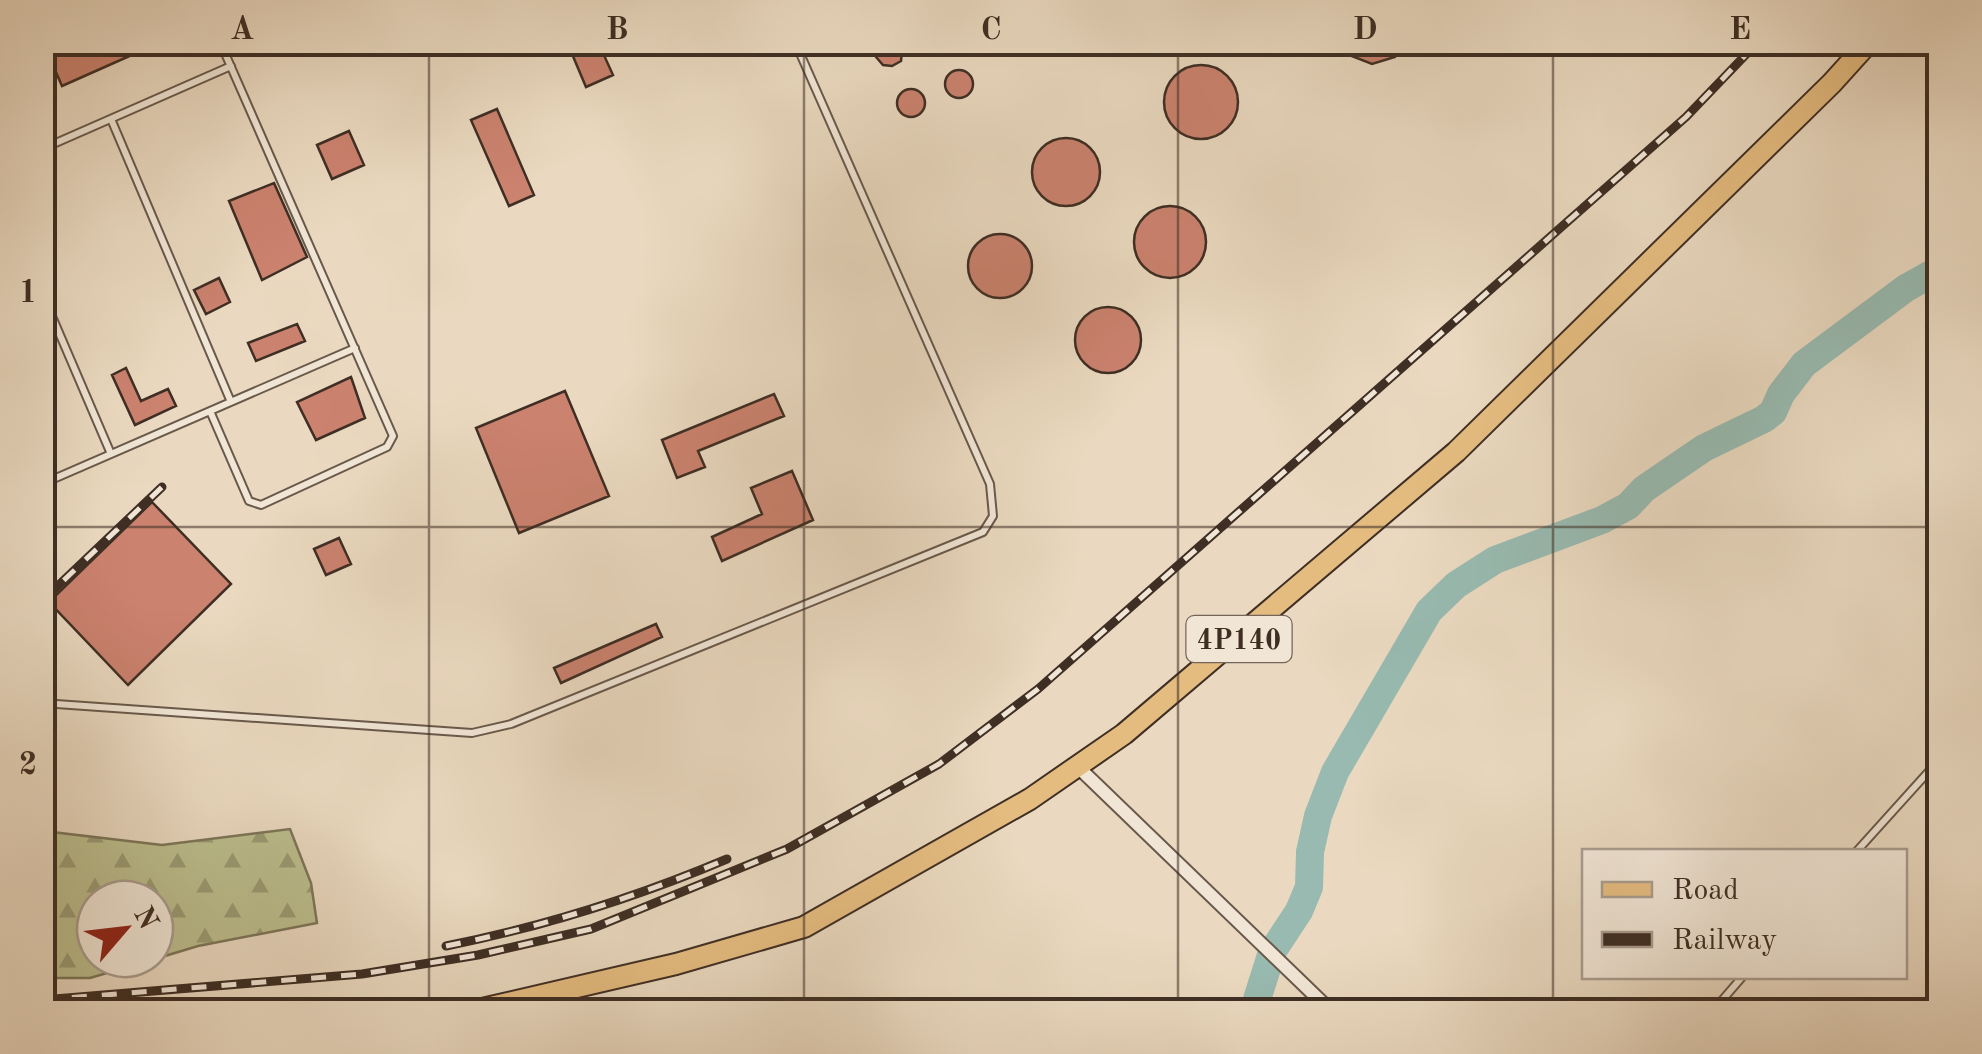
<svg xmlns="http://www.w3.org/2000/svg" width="1982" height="1054" font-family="'Old Standard TT',serif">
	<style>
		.forest { fill: url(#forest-firs); stroke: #7d7659; stroke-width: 2.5 }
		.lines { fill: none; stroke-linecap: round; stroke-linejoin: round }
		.river { stroke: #98bab0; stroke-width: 28 }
		.building { fill: #cb826f; stroke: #3e2e24; stroke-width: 2.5 }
		.lane-casing { stroke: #69594b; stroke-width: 10 }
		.street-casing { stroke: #69594b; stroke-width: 16 }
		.primary-casing { stroke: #3e2e24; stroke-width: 24 }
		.lane { stroke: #f1e6d6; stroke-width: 6 }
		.street { stroke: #f1e6d6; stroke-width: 12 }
		.primary { stroke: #e5bc80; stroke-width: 20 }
		.rail-casing { stroke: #3e2e24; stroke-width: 9 }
		.rail { stroke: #f1e6d6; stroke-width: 5; stroke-dasharray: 15; stroke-linecap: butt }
		.grid { fill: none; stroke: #3e2e24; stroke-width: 2.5; stroke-opacity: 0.55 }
		.labels { text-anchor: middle; stroke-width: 9; stroke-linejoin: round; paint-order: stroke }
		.shield { fill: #f1e6d6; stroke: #746559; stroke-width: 2.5 }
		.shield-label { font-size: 28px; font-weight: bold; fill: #3e2e24 }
		.neatline { fill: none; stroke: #3e2e24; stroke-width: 4 }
		.grid-label { font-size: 32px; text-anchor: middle; font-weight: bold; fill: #3e2e24 }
	</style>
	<defs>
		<pattern id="forest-firs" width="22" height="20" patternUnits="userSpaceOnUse" patternTransform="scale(2.5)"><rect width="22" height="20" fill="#bcbe8e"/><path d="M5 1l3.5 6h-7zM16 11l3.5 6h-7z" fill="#9a9b74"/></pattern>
	</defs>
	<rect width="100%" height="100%" fill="#ead9c0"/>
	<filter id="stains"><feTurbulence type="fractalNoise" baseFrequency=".002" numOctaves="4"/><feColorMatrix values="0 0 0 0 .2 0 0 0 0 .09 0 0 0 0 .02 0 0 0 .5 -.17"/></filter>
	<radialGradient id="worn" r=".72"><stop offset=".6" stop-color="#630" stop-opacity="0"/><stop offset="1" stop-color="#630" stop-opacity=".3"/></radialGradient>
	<path class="forest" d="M290 829 311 883 317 923 198 946 155 959V899H95V959H155L90 978H43V831L162 845Z"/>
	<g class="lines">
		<path class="river" d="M1253 1012 1272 952 1299 911 1309 887 1310 852 1318 816 1335 772 1429 611 1456 585 1495 560 1602 520 1628 506 1644 489 1704 448 1764 419 1773 412 1781 394 1804 364 1906 288 1940 269"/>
	</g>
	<path class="building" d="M56 42H161L62 86 45 47Z
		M567 42H598L613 75 586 87Z
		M879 42H903L901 61 892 66 883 65 876 57Z
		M1339 42H1409L1395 57 1372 64 1349 55Z
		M1164 102a37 37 0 1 1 74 0a37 37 0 1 1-74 0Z
		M945 84a14 14 0 1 1 28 0a14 14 0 1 1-28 0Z
		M897 103a14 14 0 1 1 28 0a14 14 0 1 1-28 0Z
		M497 109 534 195 509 206 471 120Z
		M349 131 364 165 332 179 317 145Z
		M1032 172a34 34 0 1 1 68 0a34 34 0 1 1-68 0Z
		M274 183 307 257 262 280 229 201Z
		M1134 242a36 36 0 1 1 72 0a36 36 0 1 1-72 0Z
		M968 266a32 32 0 1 1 64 0a32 32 0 1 1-64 0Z
		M219 278 230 302 206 314 194 290Z
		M1075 340a33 33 0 1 1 66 0a33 33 0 1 1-66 0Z
		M297 324 305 341 256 361 248 343Z
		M126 368 141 401 168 389 176 406 135 425 112 375Z
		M351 377 365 418 316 440 297 402Z
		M565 391 609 496 519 533 476 428Z
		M774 394 784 416 698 451 705 467 677 478 662 440Z
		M792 471 813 520 722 561 712 537 762 514 751 488Z
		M152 502 231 584 128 685 49 602Z
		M339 538 351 564 326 575 314 549Z
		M656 624 662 637 561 683 554 668Z"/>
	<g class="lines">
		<g class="lane-casing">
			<path id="lane" d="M111 119 231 402
				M42 149 231 66
				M42 293 111 454
				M210 411 249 501 261 505 387 447 393 436 224 51 226 42
				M42 484 355 348
				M42 703 472 733 511 724 983 532 993 516 990 484 795 42
				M1856 852 1940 759
				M1712 1012 1743 976"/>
		</g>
		<g class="street-casing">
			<path id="street" d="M1077 766 1332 1012"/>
		</g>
		<g class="primary-casing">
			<path id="primary" d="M469 1012 676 964 804 927 1030 799 1124 734 1456 452 1832 83 1869 42"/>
		</g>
		<use href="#lane" class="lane"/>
		<use href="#street" class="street"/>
		<use href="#primary" class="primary"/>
		<g class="rail-casing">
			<path id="rail" d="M42 601 162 487
				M446 946C542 927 637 897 727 859
				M42 1000 362 974 478 955 591 929 787 849 939 764 1038 689 1686 117 1758 42"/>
		</g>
		<use href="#rail" class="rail"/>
	</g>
	<path class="grid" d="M429 42V1012M804 42V1012M1178 42V1012M1553 42V1012M42 527H1940"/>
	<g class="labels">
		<rect class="shield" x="1186.5" y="616" width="105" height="46" rx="8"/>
		<g class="shield-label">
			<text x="1239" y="649">4P140</text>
		</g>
	</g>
	<rect width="1982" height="1054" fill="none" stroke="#ead9c0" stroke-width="110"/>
	<rect x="1582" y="849" width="325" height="130" fill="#f1e6d6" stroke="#a99c8f" stroke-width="2.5"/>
	<rect x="1602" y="882" width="50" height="15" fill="#e5bc80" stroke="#a99c8f" stroke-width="2.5"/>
	<text x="1672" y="899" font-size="30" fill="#3e2e24">Road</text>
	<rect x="1602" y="932" width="50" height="15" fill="#3e2e24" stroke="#a99c8f" stroke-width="2.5"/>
	<text x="1672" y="949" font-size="30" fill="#3e2e24">Railway</text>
	<g transform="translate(125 929) rotate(62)"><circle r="48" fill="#f1e6d6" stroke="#a99c8f" stroke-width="2.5"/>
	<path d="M0-8L18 38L0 25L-18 38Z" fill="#8f2418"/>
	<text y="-15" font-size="28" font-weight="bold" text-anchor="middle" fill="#3e2e24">N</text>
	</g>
	<rect x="55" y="55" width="1872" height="944" class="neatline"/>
	<g class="grid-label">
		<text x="242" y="39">A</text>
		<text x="617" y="39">B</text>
		<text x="991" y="39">C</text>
		<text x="1365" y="39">D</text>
		<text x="1740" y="39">E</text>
		<text x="28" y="302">1</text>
		<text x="28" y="774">2</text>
	</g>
	<rect width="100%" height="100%" filter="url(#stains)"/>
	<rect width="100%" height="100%" fill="url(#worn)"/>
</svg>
